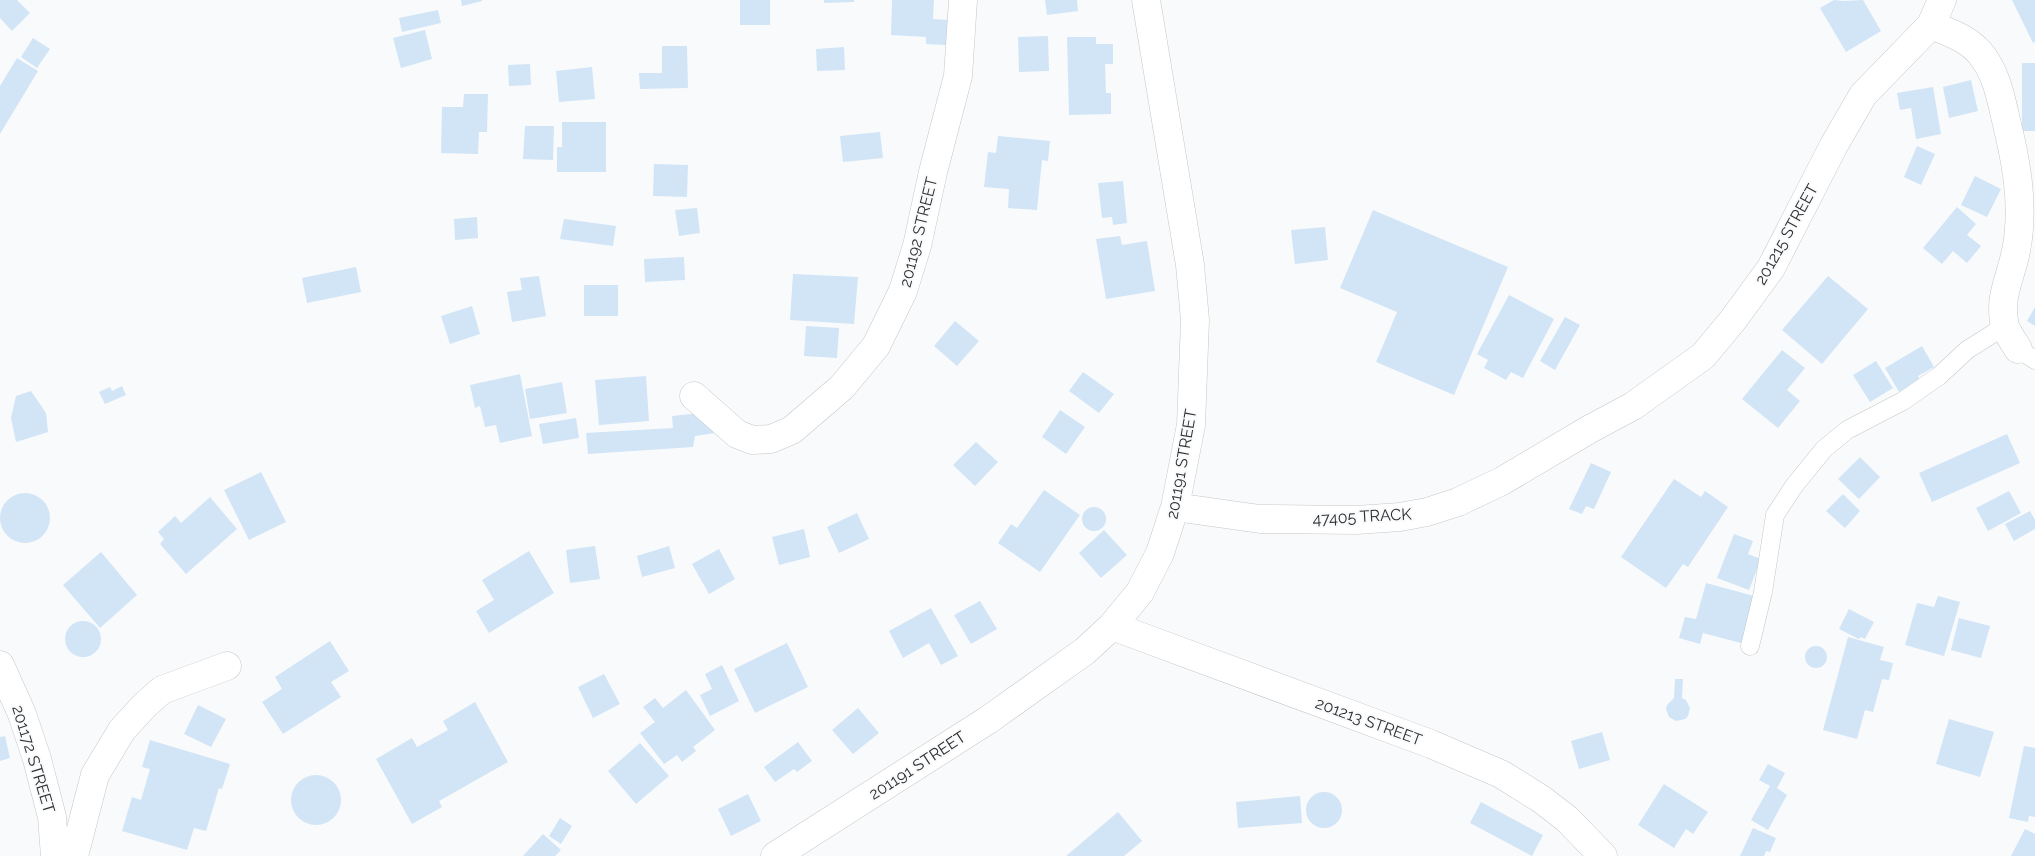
<svg xmlns="http://www.w3.org/2000/svg" width="2035" height="856" font-family="Raleway,sans-serif">
	<style>
		.building { fill: #d1e5f6 }
		.lines { fill: none; stroke-linecap: round; stroke-linejoin: round }
		.service-casing { stroke: #c5c7c8; stroke-width: 19 }
		.minor-casing { stroke: #c5c7c8; stroke-width: 29 }
		.service { stroke: #fff; stroke-width: 18 }
		.minor { stroke: #fff; stroke-width: 28 }
		.labels { text-anchor: middle; stroke-width: 4; stroke-linejoin: round; paint-order: stroke }
		.street-label { font-size: 16px; fill: #2e2e2f; stroke: #f9fafc }
	</style>
	<rect width="100%" height="100%" fill="#f9fafc"/>
	<path class="building" d="M0 0H17L30 13 12 31 0 18Z
		M461 0H482V1L462 6Z
		M740 0H770V25H740Z
		M824 0H854V2L824 3Z
		M892 0H934L933 19 948 20 947 45 926 44V37L891 35Z
		M1045 0H1077L1078 11 1047 15Z
		M1834 0 1843 1 1863 0 1881 31 1846 52 1820 8Z
		M2012 0H2035V42L2033 43Z
		M438 10 441 23 402 32 399 18Z
		M425 30 432 59 401 68 393 38Z
		M1048 36 1049 71 1019 72 1018 37Z
		M1067 37H1096V44H1113V64H1105L1106 93H1111V114L1069 115Z
		M33 38 50 49 37 68 21 57Z
		M662 46H687L688 88 640 89 639 73H662Z
		M844 47 845 70 817 71 816 49Z
		M17 58 38 71 0 134V86Z
		M2022 63H2035V131H2022Z
		M530 64 531 85 509 86 508 65Z
		M592 67 595 99 559 102 556 71Z
		M1971 80 1978 111 1949 118 1943 87Z
		M1933 87 1941 134 1916 139 1911 108 1900 110 1897 93Z
		M464 94H488L487 132H479L478 154 441 153 442 107H463Z
		M562 122H606V172H557V147H562Z
		M525 126H554L553 160 523 159Z
		M880 132 883 158 843 162 840 136Z
		M998 136 1050 141 1048 161 1042 160 1037 210 1008 208 1009 189 984 187 988 152 996 153Z
		M1917 146 1935 154 1921 185 1904 177Z
		M654 164 688 165 687 197 653 196Z
		M1975 176 2001 189 1987 217 1961 205Z
		M1123 181 1127 223 1113 225 1112 217 1102 218 1098 183Z
		M1957 207 1976 224 1967 235 1981 246 1967 263 1953 251 1942 264 1923 248Z
		M697 208 700 233 679 236 675 210Z
		M1373 210 1508 267 1454 395 1376 362 1397 312 1340 288Z
		M477 217 478 238 455 240 454 219Z
		M564 219 616 226 613 246 560 239Z
		M1325 227 1328 260 1295 264 1291 230Z
		M1120 236 1122 245 1147 241 1155 291 1106 299 1096 239Z
		M684 257 685 280 645 282 644 259Z
		M356 267 361 292 307 303 302 278Z
		M793 274 858 277 854 324 790 320Z
		M539 276 546 316 512 322 507 292 522 290 520 278Z
		M1828 276 1868 309 1822 364 1782 330Z
		M584 285H618V316H584Z
		M1509 295 1554 319 1523 378 1511 372 1506 380 1484 368 1488 360 1477 354Z
		M472 306 480 334 450 344 441 316Z
		M2035 307V326L2027 321Z
		M1565 317 1580 325 1555 370 1540 361Z
		M955 321 979 341 957 366 934 346Z
		M806 326 839 328 837 358 804 356Z
		M1922 346 1934 367 1918 376 1920 380 1899 392 1885 368Z
		M1782 350 1805 368 1787 390 1800 401 1778 428 1742 399Z
		M1876 361 1893 388 1870 402 1853 375Z
		M1083 372 1114 394 1099 413 1069 391Z
		M520 374 532 436 500 443 496 425 485 427 480 406 475 408 470 385Z
		M646 376 649 421 599 425 595 380Z
		M562 382 567 413 530 419 525 389Z
		M122 386 126 395 105 404 99 392 110 387 112 391Z
		M31 391 46 413 48 432 16 442 11 418 16 396Z
		M1060 410 1085 427 1066 454 1042 437Z
		M711 412 715 433 695 436 693 447 588 454 586 433 673 428 672 416Z
		M576 418 579 438 543 444 539 424Z
		M2007 434 2020 463 1932 502 1919 473Z
		M976 442 998 462 975 486 953 465Z
		M1860 457 1880 477 1859 499 1838 479Z
		M1591 463 1611 472 1594 509 1586 506 1582 514 1569 509Z
		M261 472 286 522 249 540 224 490Z
		M1674 479 1701 497 1705 491 1728 507 1688 567 1683 564 1666 588 1621 557Z
		M1044 490 1080 515 1040 572 998 543 1011 524 1017 528Z
		M2009 491 2021 513 1988 531 1976 508Z
		M0 518a25 25 0 1 1 50 0a25 25 0 1 1-50 0Z
		M1843 494 1860 511 1845 528 1826 511Z
		M210 497 237 529 186 574 160 544 164 539 158 532 175 516 181 523Z
		M1082 519a12 12 0 1 1 24 0a12 12 0 1 1-24 0Z
		M2030 511 2035 520V529L2014 541 2005 524Z
		M857 513 869 539 839 553 827 527Z
		M804 529 810 557 779 565 772 537Z
		M1104 530 1127 555 1101 578 1079 553Z
		M1734 534 1753 541 1748 554 1761 559 1749 590 1717 578Z
		M595 546 600 579 570 583 566 550Z
		M669 546 675 568 642 577 637 556Z
		M719 549 735 579 709 594 692 564Z
		M529 551 554 593 489 633 476 611 494 600 482 580Z
		M101 552 137 595 100 628 63 585Z
		M1706 583 1754 596 1741 643 1703 633 1700 644 1679 638 1685 617 1696 619Z
		M1938 596 1960 602 1944 656 1905 645 1917 603 1934 607Z
		M980 601 997 629 971 644 954 615Z
		M931 608 958 656 941 665 929 643 903 658 889 631Z
		M1849 609 1874 622 1865 639 1861 637 1859 639 1839 629Z
		M1959 618 1990 626 1981 658 1951 650Z
		M65 639a18 18 0 1 1 36 0a18 18 0 1 1-36 0Z
		M1848 637 1884 647 1880 660 1893 663 1889 680 1882 679 1873 712 1865 710 1857 739 1823 730Z
		M330 641 349 671 331 682 341 697 283 734 262 702 282 689 275 677Z
		M787 643 808 687 755 713 734 669Z
		M1805 657a11 11 0 1 1 22 0a11 11 0 1 1-22 0Z
		M722 665 739 701 710 716 700 695 712 689 705 674Z
		M604 674 620 704 593 718 578 687Z
		M1675 679H1683L1682 698 1686 700 1690 708 1688 716 1685 719 1676 721 1669 717 1666 709 1667 705 1674 698Z
		M686 690 715 730 693 747 696 751 682 762 677 755 664 764 640 733 655 722 643 707 655 698 663 708Z
		M475 702 508 762 439 801 442 807 412 824 376 759 412 738 417 747 448 730 443 721Z
		M198 705 226 719 211 747 184 734Z
		M858 708 879 733 853 754 832 730Z
		M1949 719 1994 732 1980 777 1936 764Z
		M1602 732 1610 760 1579 769 1571 741Z
		M5 736 10 758 0 761V737Z
		M150 740 230 764 222 789 219 788 206 831 194 828 187 850 122 831 132 797 141 800 150 769 142 767Z
		M798 742 812 761 797 772 794 769 775 782 764 767Z
		M640 743 669 776 636 804 608 771Z
		M2024 746 2035 748V817L2029 816 2028 822 2009 818Z
		M1768 764 1785 773 1777 788 1787 795 1768 830 1751 820 1770 786 1759 780Z
		M291 800a25 25 0 1 1 50 0a25 25 0 1 1-50 0Z
		M1664 784 1708 812 1693 834 1686 829 1674 848 1638 825Z
		M1306 810a18 18 0 1 1 36 0a18 18 0 1 1-36 0Z
		M748 794 761 821 731 836 718 809Z
		M1300 796 1302 823 1238 828 1236 802Z
		M1481 802 1543 835 1532 856 1470 823Z
		M1118 812 1142 841 1124 856H1066Z
		M560 818 572 826 561 844 549 836Z
		M1753 828 1776 838 1770 852 1766 851 1764 856H1740Z
		M2025 829 2035 834V856H2011Z
		M543 834 561 850 555 856H523Z"/>
	<g class="lines">
		<g class="service-casing">
			<path id="service" d="M2018 349 2035 360
				M1750 646 1763 592 1775 515 1794 486 1824 449 1847 430 1903 401 1939 376 1967 350 2005 326"/>
		</g>
		<g class="minor-casing">
			<path id="minor" d="M1931 25C1948 32 1967 38 1980 53 1995 71 2000 93 2005 116 2016 160 2025 206 2016 251 2011 277 1998 298 2005 326 2007 333 2014 342 2018 349
				M694 396 737 434 752 440 771 439 792 430 842 387 876 346 903 291 917 246 933 172 958 76 963 0
				M1175 507 1260 519 1356 520 1400 517 1427 512 1458 502 1502 481 1590 429 1633 406 1703 356 1733 320 1771 268 1834 145 1863 95 1931 25 1942 0
				M1112 626 1431 744 1501 774 1541 799 1567 819 1603 856
				M0 665 22 714 37 759 52 817 55 856
				M74 856 95 775 122 730 145 705 162 690 227 666
				M775 856 988 720 1085 651 1112 626 1140 592 1160 553 1175 507 1191 425 1195 320 1190 265 1146 0"/>
		</g>
		<use href="#service" class="service"/>
		<use href="#minor" class="minor"/>
	</g>
	<g class="labels">
		<g class="street-label">
			<text transform="translate(918 232) rotate(-76)" y="6">201192 STREET</text>
			<text transform="translate(1786 234) rotate(-61)" y="6">201215 STREET</text>
			<text transform="translate(1181 464) rotate(-80)" y="6">201191 STREET</text>
			<text transform="translate(1362 516) rotate(-3)" y="6">47405 TRACK</text>
			<text transform="translate(1369 721) rotate(20)" y="6">201213 STREET</text>
			<text transform="translate(34 759) rotate(73)" y="6">201172 STREET</text>
			<text transform="translate(917 765) rotate(-33)" y="6">201191 STREET</text>
		</g>
	</g>
</svg>
